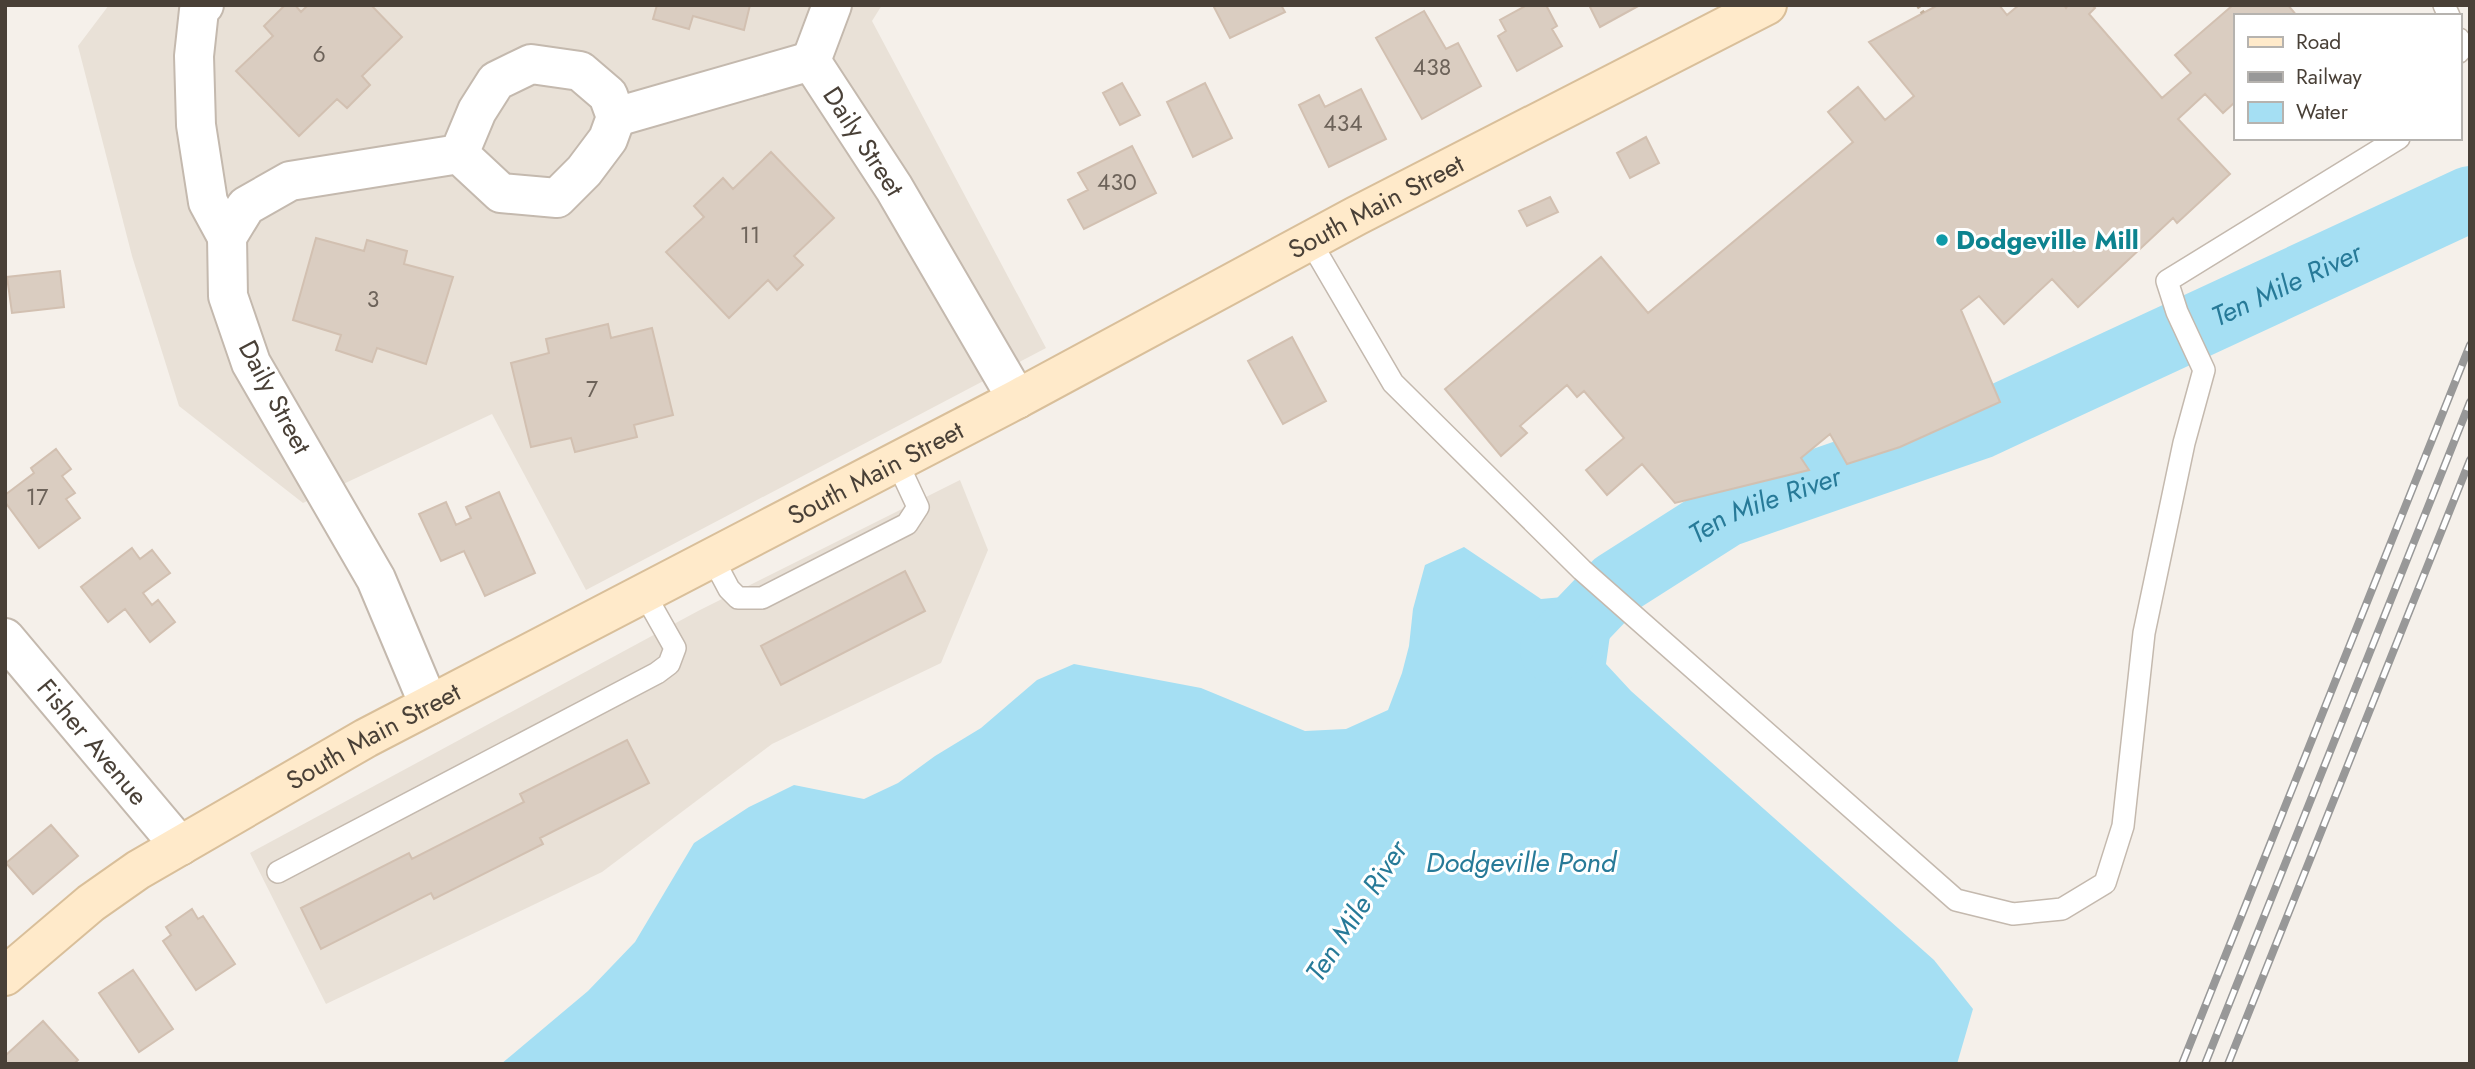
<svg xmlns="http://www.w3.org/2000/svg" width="2475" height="1069" font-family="Jost,sans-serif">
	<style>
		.residential { fill: #e9e1d7 }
		.water { fill: #a5dff3 }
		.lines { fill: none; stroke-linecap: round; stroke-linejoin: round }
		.river { stroke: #a5dff3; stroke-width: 66 }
		.building { fill: #dacdc1; stroke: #d2c0b1; stroke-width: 2 }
		.lane-casing { stroke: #c4b9ae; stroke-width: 24 }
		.street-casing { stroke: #c4b9ae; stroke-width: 42 }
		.secondary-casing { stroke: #d9bf9a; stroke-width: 42 }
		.path { stroke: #c3b09c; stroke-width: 4.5; stroke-dasharray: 3.5 3.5; stroke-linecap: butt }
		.lane { stroke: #fff; stroke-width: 21 }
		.street { stroke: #fff; stroke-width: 38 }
		.secondary { stroke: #ffeaca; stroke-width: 38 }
		.rail-casing { stroke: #989898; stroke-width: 8 }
		.rail { stroke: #fff; stroke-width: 5; stroke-dasharray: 16; stroke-linecap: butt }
		.culture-dot { fill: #0f9aa8; stroke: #fff; stroke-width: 2.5 }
		.labels { text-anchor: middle; stroke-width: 6; stroke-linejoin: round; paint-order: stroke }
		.number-label { font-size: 23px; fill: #6d635a }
		.street-label { font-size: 26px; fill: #494037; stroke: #fff }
		.culture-label { font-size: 26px; font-weight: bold; fill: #0d838f; stroke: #fff; text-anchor: start }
		.water-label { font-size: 28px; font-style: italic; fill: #277a98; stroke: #fff }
	</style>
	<rect width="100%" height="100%" fill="#f5f0ea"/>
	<path class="residential" d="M109 5H882L872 21 1046 348 586 590 492 414 303 503 179 406 132 256 78 46Z
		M960 480 988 550 941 663 772 744 602 872 326 1004 250 853 698 611Z"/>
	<path class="water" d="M1464 547 1541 599 1563 597 1602 566 1616 584 1641 605 1611 628 1606 664 1631 691 1934 960 1973 1009 1957 1064H501L588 991 635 942 694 843 749 807 794 785 864 799 898 783 935 756 981 728 1037 680 1074 664 1201 688 1305 731 1346 729 1388 710 1402 673 1409 646 1413 609 1425 565Z"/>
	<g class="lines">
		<path class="river" id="s1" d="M1553 650 1616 584 1726 514 1980 426 2470 199"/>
	</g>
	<path class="building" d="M285 5H295L301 12 308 5H371L402 37 362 76 370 85 347 108 337 99 299 136 236 71 273 36 264 26Z
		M657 5H750L744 30 693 16 689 29 653 19Z
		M1217 5H1281L1285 12 1230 38 1214 7Z
		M1527 5H1546L1557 26 1552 29 1562 46 1517 71 1498 36 1506 31 1500 20Z
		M1589 5H1640L1600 27Z
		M1938 5H1999L2007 15 2019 5H2064L2066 8 2068 5H2092L2095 8 2089 14 2162 98 2191 73 2175 55 2233 5H2288L2297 16H2235V102L2223 113 2205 94 2178 119 2230 174 2177 223 2173 218 2078 307 2052 279 2004 324 1979 296 1961 310 2000 402 1900 447 1847 464 1830 434 1801 458 1809 470 1675 503 1642 464 1607 495 1586 470 1624 438 1584 391 1577 397 1567 385 1520 426 1527 433 1501 456 1445 389 1601 257 1648 313 1853 142 1828 112 1858 87 1885 120 1914 96 1869 42Z
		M1424 11 1446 49 1458 43 1481 86 1422 119 1376 38Z
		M1122 83 1140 115 1120 125 1103 93Z
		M1205 83 1232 138 1193 157 1167 102Z
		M1361 89 1386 139 1329 167 1299 105 1319 95 1325 107Z
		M1646 137 1659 163 1630 178 1617 153Z
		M1132 146 1156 193 1084 229 1068 200 1088 190 1078 173Z
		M771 152 834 218 794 256 803 265 777 290 768 280 729 318 666 252 704 217 694 206 723 178 733 189Z
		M1550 197 1558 212 1527 226 1519 211Z
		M316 238 364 251 367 240 407 251 404 264 453 277 426 364 377 348 372 362 336 350 341 335 293 320Z
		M60 271 64 307 12 313 7 277Z
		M608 324 611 338 652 328 673 415 634 425 637 437 575 452 571 438 531 447 511 363 549 353 546 339Z
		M1292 337 1326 401 1283 424 1248 361Z
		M56 449 71 469 62 476 75 493 66 499 80 518 39 548 5 502V495L34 473 31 468Z
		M499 492 535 573 485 596 464 551 441 561 419 514 446 502 456 525 471 518 466 507Z
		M132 548 140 559 152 550 170 573 143 593 152 605 158 600 175 622 150 642 125 609 108 622 81 587Z
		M905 571 925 611 781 685 761 646Z
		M627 740 649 783 540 838 543 844 434 899 431 893 321 949 301 908 409 853 412 859 524 802 520 794Z
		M51 825 78 856 33 894 6 863Z
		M192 909 198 919 203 916 235 964 196 990 163 941 171 935 166 927Z
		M133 970 173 1029 139 1052 99 993Z
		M43 1021 78 1060 74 1064H5V1056Z"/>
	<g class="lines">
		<g class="lane-casing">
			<path id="lane" d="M2444 5 2449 16
				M2459 39 2463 46 2459 52
				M1310 241 1393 383 1582 570 1956 900 2013 914 2062 909 2105 883 2123 826 2144 633 2184 443 2204 370 2177 312 2167 281 2399 138
				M712 557 729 589 738 598H762L907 524 918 507 897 462
				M278 872 657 673 669 664 675 648 644 593"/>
		</g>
		<g class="street-casing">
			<g id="street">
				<path d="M204 5 199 10 194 56 196 125 208 202 227 237"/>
				<path d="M811 61 832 5"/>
				<path id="s2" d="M616 117 811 61 894 188 1017 399"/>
				<path id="s3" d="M5 638 180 846"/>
				<path d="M429 705 376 579 251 363 228 296 227 237 246 206 290 181 459 154 477 111 496 81 531 64 580 71 608 95 616 117 608 139 584 171 557 198 501 193 459 154"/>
			</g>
		</g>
		<g class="secondary-casing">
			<g id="secondary">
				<path id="s4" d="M5 976 91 903 138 870 366 738 1017 399 1356 216 1767 5"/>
			</g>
		</g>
		<path class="path" d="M1918 5 1923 13"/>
		<use href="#lane" class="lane"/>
		<use href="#street" class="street"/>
		<use href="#secondary" class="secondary"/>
		<g class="rail-casing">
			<path id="rail" d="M2182 1064 2470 345
				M2205 1064 2470 402
				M2228 1064 2470 460"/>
		</g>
		<use href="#rail" class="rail"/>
	</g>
	<circle class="culture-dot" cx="1942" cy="240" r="7"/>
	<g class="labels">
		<g class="number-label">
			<text x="319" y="62">6</text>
			<text x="1432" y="75">438</text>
			<text x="1343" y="131">434</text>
			<text x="1117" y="190">430</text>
			<text x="750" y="243">11</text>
			<text x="373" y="307">3</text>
			<text x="592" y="397">7</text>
			<text x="37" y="505">17</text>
		</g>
		<g class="street-label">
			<text dy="9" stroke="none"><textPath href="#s2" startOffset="299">Daily Street</textPath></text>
			<text dy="9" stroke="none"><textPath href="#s4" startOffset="1575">South Main Street</textPath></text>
			<text transform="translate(275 397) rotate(62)" y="9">Daily Street</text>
			<text dy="9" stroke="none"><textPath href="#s4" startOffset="1008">South Main Street</textPath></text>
			<text dy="9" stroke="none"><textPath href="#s4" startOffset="441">South Main Street</textPath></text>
			<text dy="9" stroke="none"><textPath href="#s3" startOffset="136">Fisher Avenue</textPath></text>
		</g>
		<g class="culture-label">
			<text x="1956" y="249">Dodgeville Mill</text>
		</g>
		<g class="water-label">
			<text dy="10" stroke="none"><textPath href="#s1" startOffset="828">Ten Mile River</textPath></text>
			<text dy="10" stroke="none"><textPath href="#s1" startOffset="261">Ten Mile River</textPath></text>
			<text x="1521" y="872">Dodgeville Pond</text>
			<text transform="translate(1356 911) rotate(-57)" y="10">Ten Mile River</text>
		</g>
	</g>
	<rect width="2475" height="1069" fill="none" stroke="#494037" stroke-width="14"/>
	<rect x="2234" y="14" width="228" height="126" fill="#ffffff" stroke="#b6b3af" stroke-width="2"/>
	<rect x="2248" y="37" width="35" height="10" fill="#ffeaca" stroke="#b6b3af" stroke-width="2"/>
	<text x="2296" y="49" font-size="21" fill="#494037">Road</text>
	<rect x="2248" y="72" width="35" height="10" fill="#989898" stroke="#b6b3af" stroke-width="2"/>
	<text x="2296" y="84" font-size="21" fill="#494037">Railway</text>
	<rect x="2248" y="102" width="35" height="21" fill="#a5dff3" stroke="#b6b3af" stroke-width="2"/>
	<text x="2296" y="119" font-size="21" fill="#494037">Water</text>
</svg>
